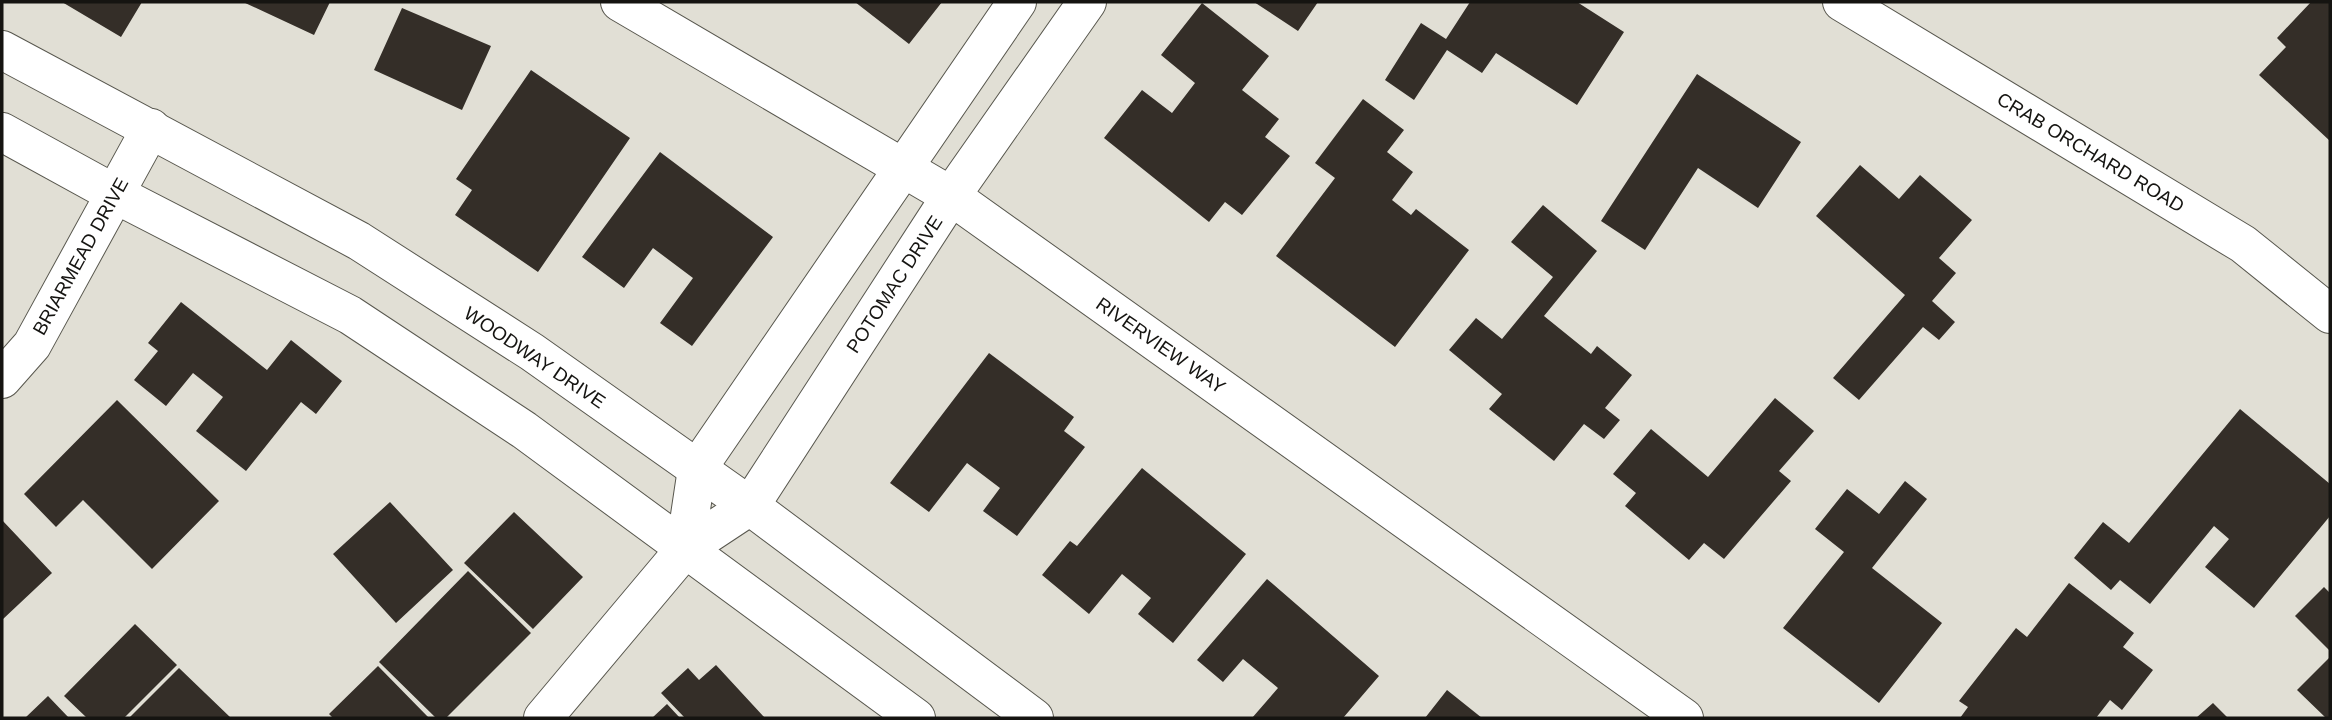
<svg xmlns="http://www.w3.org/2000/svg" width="2332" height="720" font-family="Helvetica,sans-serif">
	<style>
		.building { fill: #342e28 }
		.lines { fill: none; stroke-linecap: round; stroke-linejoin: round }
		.minor-casing { stroke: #58574e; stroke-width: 40 }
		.major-casing { stroke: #58574e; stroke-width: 40 }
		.minor { stroke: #fff; stroke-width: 38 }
		.major { stroke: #fff; stroke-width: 38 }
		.labels { text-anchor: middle; stroke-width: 7; stroke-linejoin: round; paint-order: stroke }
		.street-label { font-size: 19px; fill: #151411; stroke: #fff }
	</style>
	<rect width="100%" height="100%" fill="#e1dfd5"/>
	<path class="building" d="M62 2H142L121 37Z
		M243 2H330L314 35Z
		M855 2H942L909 44Z
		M1254 2H1318L1298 31Z
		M1470 2H1577L1624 32 1577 105 1496 53 1482 73 1447 50 1414 100 1385 80 1421 23 1446 39Z
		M2311 2H2330V141L2259 75 2286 47 2277 38Z
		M1202 3 1269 56 1242 90 1279 119 1265 137 1290 156 1242 215 1225 202 1209 222 1104 138 1142 90 1172 113 1195 83 1161 55Z
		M402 8 491 46 462 110 374 70Z
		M531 70 630 138 538 272 455 215 472 190 456 179Z
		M1697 74 1801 142 1758 208 1698 168 1645 250 1601 221Z
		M1363 99 1404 130 1387 152 1413 172 1392 200 1411 215 1416 209 1469 250 1395 347 1276 256 1335 178 1315 163Z
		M660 152 773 237 692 346 660 323 693 278 653 248 624 288 582 257Z
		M1860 165 1899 199 1920 175 1972 220 1939 258 1956 273 1932 301 1955 322 1939 340 1923 327 1859 400 1833 378 1905 295 1816 216Z
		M1543 205 1597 251 1544 316 1591 354 1597 346 1632 375 1605 408 1620 420 1604 439 1584 424 1554 461 1489 409 1502 394 1449 350 1476 318 1502 339 1553 277 1511 242Z
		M181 302 267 370 291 340 342 381 316 414 301 402 246 471 196 431 223 397 193 373 166 406 134 380 158 351 148 343Z
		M989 353 1074 417 1064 431 1085 447 1017 536 983 511 1000 488 967 463 929 512 890 483Z
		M1775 398 1814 431 1779 471 1791 481 1724 559 1704 543 1689 560 1625 506 1636 493 1613 474 1651 429 1708 477Z
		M117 400 219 501 152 569 83 500 56 527 24 494Z
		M2240 409 2330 484V516L2254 608 2205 567 2229 539 2214 526 2150 604 2120 580 2111 590 2074 558 2103 522 2129 543Z
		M1142 468 1246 554 1173 643 1138 614 1151 598 1122 574 1089 614 1042 575 1070 541 1077 546Z
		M1905 481 1927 499 1872 568 1942 623 1879 703 1783 628 1844 552 1815 529 1847 489 1879 514Z
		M390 502 453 570 396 623 333 554Z
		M514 512 583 577 533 629 464 563Z
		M2 520 52 573 2 620Z
		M468 571 531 633 446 718H436L379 662Z
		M1267 579 1379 676 1343 718H1252L1278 688 1243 659 1223 682 1197 660Z
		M2069 583 2134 633 2123 647 2153 670 2122 710 2110 700 2096 718H1960L1968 707 1959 701 2016 628 2027 637Z
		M2324 587 2330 593V651L2295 616Z
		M135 624 177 665 124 718H87L64 696Z
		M2330 657V718H2326L2297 690Z
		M716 665 765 718H685L661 693 688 668 699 680Z
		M378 666 429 718H333L329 714Z
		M179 668 231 718H129Z
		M1447 690 1482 718H1425Z
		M48 696 69 718H25Z
		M2213 703 2228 718H2196Z
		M667 704 680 718H652Z"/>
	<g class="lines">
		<g class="minor-casing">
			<path id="minor" d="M620 2 951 196 1684 718
				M1842 2 2243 244 2330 314
				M2 379 32 345 151 128
				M685 549 697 469 1017 2
				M543 718 685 549 750 506 951 196 1087 2"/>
		</g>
		<g class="major-casing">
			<path id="major" d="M2 50 359 241 532 352 750 506 1034 718
				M2 132 115 194 350 315 524 430 916 718"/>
		</g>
		<use href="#minor" class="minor"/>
		<use href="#major" class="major"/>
	</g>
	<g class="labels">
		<g class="street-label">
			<text transform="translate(2091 152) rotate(31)" y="7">CRAB ORCHARD ROAD</text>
			<text transform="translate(80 256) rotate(-61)" y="7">BRIARMEAD DRIVE</text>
			<text transform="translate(894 284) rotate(-57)" y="7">POTOMAC DRIVE</text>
			<text transform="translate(1161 345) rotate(35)" y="7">RIVERVIEW WAY</text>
			<text transform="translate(535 357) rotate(34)" y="7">WOODWAY DRIVE</text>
		</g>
	</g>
	<rect width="2332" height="720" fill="none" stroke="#151411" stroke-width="7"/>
</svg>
